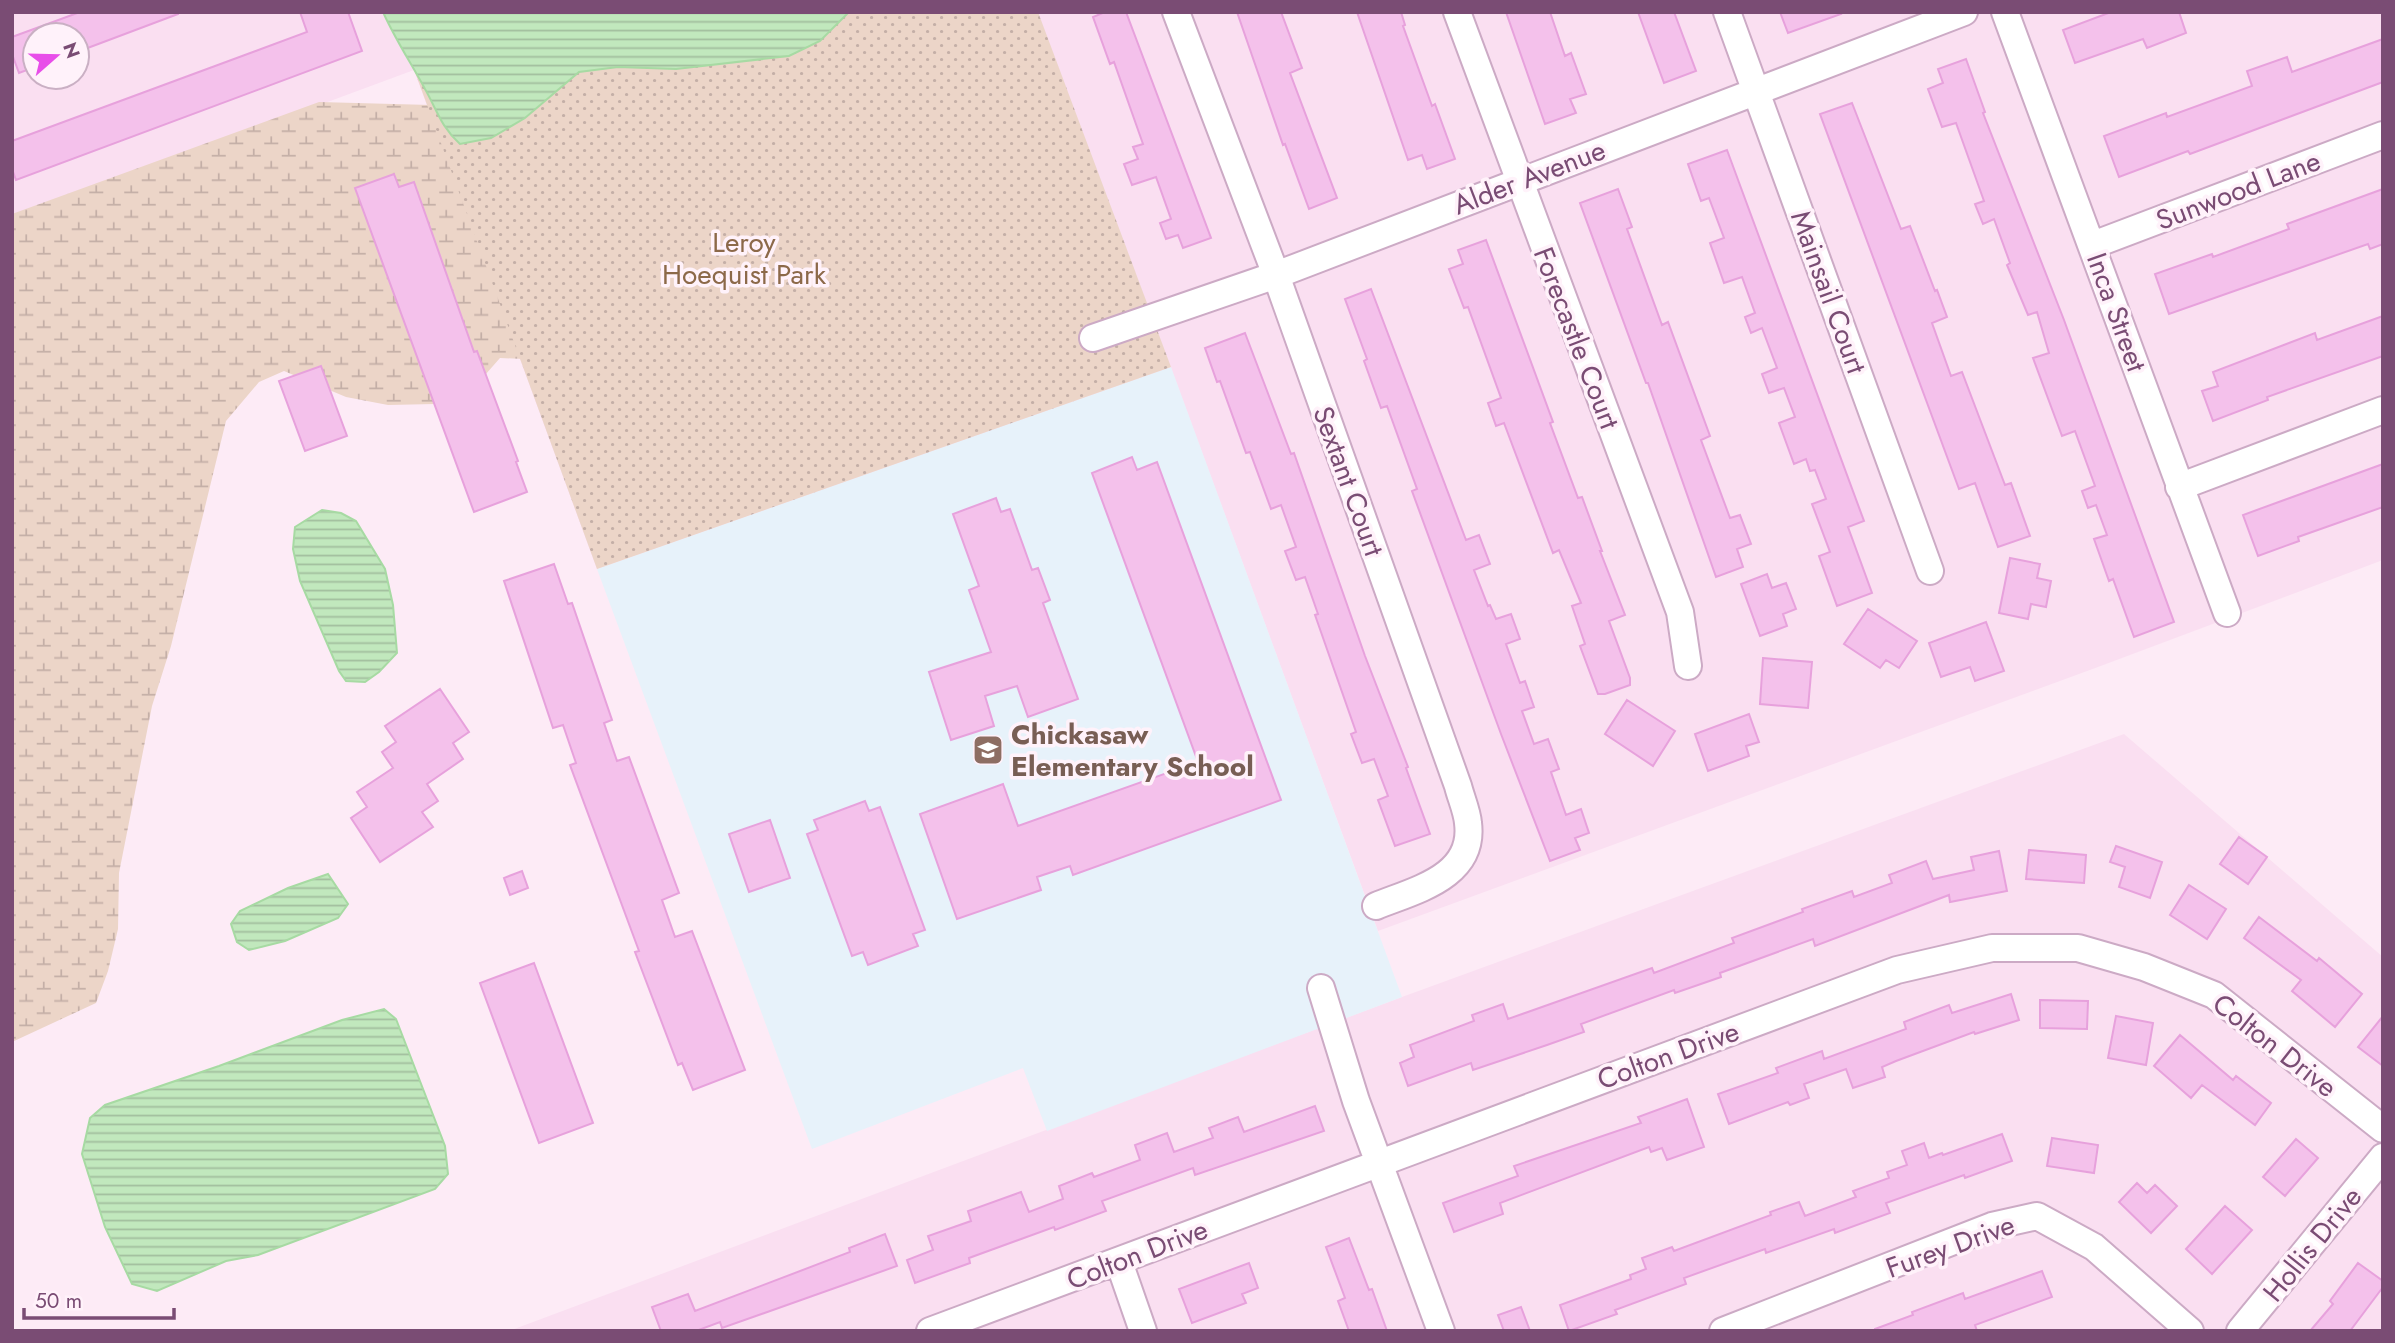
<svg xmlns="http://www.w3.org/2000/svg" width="2395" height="1343" font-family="Jost,sans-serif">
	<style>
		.residential { fill: #fadff1; fill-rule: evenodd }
		.education { fill: #e7f2fa }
		.wetland { fill: url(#wetland-marsh) }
		.park { fill: url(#park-dots) }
		.water { fill: url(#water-rules); stroke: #a7daa3; stroke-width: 2 }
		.building { fill: #f4c1eb; stroke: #e7a1dc; stroke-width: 2 }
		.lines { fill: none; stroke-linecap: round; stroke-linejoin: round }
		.minor-casing { stroke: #ccaac5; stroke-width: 30 }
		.minor { stroke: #fff; stroke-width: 26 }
		.labels { text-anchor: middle; stroke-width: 7; stroke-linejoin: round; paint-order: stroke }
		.street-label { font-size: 28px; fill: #7a4c74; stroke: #fff2fa }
		.park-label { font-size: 28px; fill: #8c6949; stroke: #fff2fa }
		.education-label { font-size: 28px; font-weight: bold; fill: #785e54; stroke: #fff2fa; text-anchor: start }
	</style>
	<defs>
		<pattern id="wetland-marsh" width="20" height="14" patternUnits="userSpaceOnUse" patternTransform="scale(1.75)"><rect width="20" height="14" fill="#ecd5c8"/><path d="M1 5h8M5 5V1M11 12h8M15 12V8" fill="none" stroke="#c4afa7"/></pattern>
		<pattern id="park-dots" width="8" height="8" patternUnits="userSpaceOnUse" patternTransform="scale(1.75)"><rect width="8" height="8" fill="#ecd5c8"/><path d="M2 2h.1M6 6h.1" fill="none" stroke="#c4afa7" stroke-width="1.8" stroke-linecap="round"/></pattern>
		<pattern id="water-rules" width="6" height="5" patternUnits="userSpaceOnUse" patternTransform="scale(1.75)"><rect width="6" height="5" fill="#c1e8bd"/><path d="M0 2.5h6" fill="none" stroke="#a2be9e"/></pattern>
	</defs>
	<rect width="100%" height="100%" fill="#fdebf6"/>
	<path class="residential" d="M12 12H2383V560L2098 667 1378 931 1171 368 597 569 414 70 12 219ZM35 35H77V77H35Z
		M2124 734 2383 957V1331H509L1402 997Z"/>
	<path class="education" d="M1171 367 1402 997 1047 1131 1023 1068 812 1149 597 569Z"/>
	<path class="wetland" d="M319 102 431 105 524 359 500 358 471 391 435 404 388 405 346 397 284 371 259 382 226 421 171 646 152 706 119 873 118 929 108 971 96 1003 12 1042V214Z"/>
	<path class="park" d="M393 12H1038L1171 367 597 569Z"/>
	<path class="water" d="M383 12H849L820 41 789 56 676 69 618 67 579 72 525 118 491 138 460 144C441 127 437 110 425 89 411 63 395 39 383 12Z
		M322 510 341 513 356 521 385 569 393 605 397 653 379 672 365 682 346 681 339 671 300 581 293 549 295 527Z
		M328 874 348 904 338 918 285 941 249 950 237 942 231 924 240 911 288 888Z
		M384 1009 396 1019 445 1146 448 1174 435 1189 258 1255 226 1261 157 1291 132 1284 105 1227 82 1154 90 1118 105 1105 219 1066 342 1020Z"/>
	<path class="building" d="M80 12H178V14L77 52V35H35V67L19 73 12 54V37Z
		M300 12H348L362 51 16 180 12 169V141L307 32Z
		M1105 12H1126L1211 238 1183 248 1178 235 1166 239 1160 223 1171 219 1156 177 1132 185 1124 164 1138 159 1133 147 1143 144 1114 62 1110 64 1093 17Z
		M1237 12H1281L1302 68 1290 73 1337 198 1309 209 1285 144 1283 145Z
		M1357 12H1401L1405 25 1403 26 1432 106 1435 104 1455 159 1427 169 1422 155 1408 160Z
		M1506 12H1550L1565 56 1571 53 1586 94 1570 99 1576 113 1545 124Z
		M1638 12H1674L1696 71 1664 83Z
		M1780 12H1840L1841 14 1788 33Z
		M2111 12H2179L2186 33 2147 48 2143 39 2075 63 2063 30Z
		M2383 39V82L2190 154 2188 151 2119 177 2104 136 2166 113 2167 117 2252 86 2247 71 2287 57 2292 72Z
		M1966 59 1985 112 1983 113 2064 320 2174 622 2134 637 2113 579 2109 581 2094 539 2107 535 2096 505 2088 508 2082 491 2095 486 2075 431 2062 436 2033 358 2049 353 2037 312 2028 315 2007 265 2010 263 1994 219 1983 224 1975 204 1984 201 1956 123 1942 127 1928 89 1943 83 1938 69Z
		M1852 103 1901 229 1910 226 1935 291 1937 290 1947 317 1932 323 1951 376 1962 372 2005 485 2011 483 2030 536 1998 547 1975 483 1959 489 1820 114Z
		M1727 150 1864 521 1848 527 1872 593 1837 606 1819 556 1830 552 1812 504 1826 499 1815 470 1810 471 1806 459 1794 464 1779 423 1795 417 1784 388 1769 393 1762 374 1777 368 1762 328 1751 333 1745 317 1755 313 1742 277 1724 283 1710 243 1724 238 1709 198 1701 201 1688 164Z
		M394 174 399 187 414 182 474 352 477 351 518 461 516 462 527 492 474 512 355 188Z
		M1618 189 1632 227 1627 229 1662 325 1668 322 1710 436 1701 440 1730 518 1740 515 1751 544 1737 549 1743 567 1716 577 1648 383H1646L1580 203Z
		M2383 189V244L2370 249 2368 244 2169 314 2155 274 2212 254 2213 257 2289 229 2287 224Z
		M1486 240 1553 422 1550 423 1578 498 1582 497 1602 551H1600L1625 615 1609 621 1630 678V685L1605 694H1598L1580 646 1585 644 1572 606 1581 603 1559 550 1553 553 1504 423 1496 426 1488 403 1501 398 1468 307 1464 308 1449 269 1463 264 1458 250Z
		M1371 289 1466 540 1479 535 1490 564 1474 570 1488 606 1490 605 1496 619 1511 614 1520 639 1506 644 1520 683 1525 681 1534 707 1522 711 1534 744 1548 739 1559 769 1551 772 1566 815 1581 809 1589 833 1575 838 1580 850 1550 861 1501 734 1412 491 1417 489 1387 406 1381 408 1364 361 1367 359 1345 299Z
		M2383 316V356L2267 397 2268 400 2213 421 2202 391 2218 386 2213 372 2315 333 2317 340Z
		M1245 333 1291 454 1294 453 1365 656 1408 767 1406 768 1430 834 1395 846 1378 800 1388 796 1374 759 1362 763 1351 734 1356 732 1315 615 1318 614 1305 577 1296 580 1285 551 1296 547 1281 505 1271 509 1250 452 1246 453 1220 381 1217 382 1205 348Z
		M321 366 347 436 305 451 279 381Z
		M1132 457 1137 470 1157 462 1281 800 1073 875 1070 866 1037 877 1041 890 957 919 920 814 1003 784 1018 826 1198 762 1092 473Z
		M2383 464V507L2298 537 2299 541 2258 556 2243 515Z
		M996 498 1001 512 1010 509 1032 570 1038 568 1050 600 1043 603 1078 699 1028 717 1017 686 985 696 994 726 951 740 929 672 991 652 969 590 979 586 953 514Z
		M2010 558 2040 564 2037 578 2051 581 2046 607 2031 604 2028 619 1999 613Z
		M554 564 568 604 572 603 612 720 604 723 617 761 629 757 679 893 662 900 675 937 692 931 745 1070 693 1090 682 1063 678 1065 635 952 639 951 570 765 576 763 563 725 553 728 504 581Z
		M1767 574 1772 588 1786 583 1796 609 1783 614 1787 626 1760 636 1741 584Z
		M1868 609 1917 641 1899 668 1886 660 1880 668 1844 644Z
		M1986 622 2004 671 1975 681 1970 667 1941 677 1929 643Z
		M1763 658 1812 662 1808 708 1760 704Z
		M440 689 469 732 453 743 463 759 427 784 438 801 422 812 433 827 380 862 351 818 367 807 357 792 393 768 382 752 396 742 385 726Z
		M1627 700 1675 731 1653 766 1605 734Z
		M1749 714 1759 742 1746 746 1749 756 1708 771 1695 734Z
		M865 801 869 811 880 807 925 930 913 934 918 946 868 965 863 952 852 956 807 834 818 830 814 820Z
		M770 820 790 878 749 892 729 834Z
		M2239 837 2267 857 2248 884 2220 864Z
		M2116 846 2162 862 2150 898 2119 887 2125 867 2110 862Z
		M2029 850 2086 855 2084 883 2026 879Z
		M1999 851 2007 891 1950 902 1949 895 1815 946 1813 939 1720 973 1721 977 1675 993 1674 990 1581 1024 1584 1032 1547 1045 1473 1070 1471 1063 1408 1086 1400 1063 1414 1057 1410 1045 1474 1021 1472 1015 1503 1004 1508 1019 1652 968 1654 973 1734 943 1732 938 1803 912 1802 909 1852 891 1854 897 1892 883 1889 875 1926 861 1933 879 1974 870 1971 857Z
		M522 871 528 888 510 895 504 878Z
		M2189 885 2226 909 2207 939 2170 915Z
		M2259 917 2317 961 2319 958 2362 994 2335 1027 2292 991 2301 980 2244 938Z
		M534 963 593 1123 539 1143 480 983Z
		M2011 994 2019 1020 1975 1034 1974 1032 1896 1061 1882 1067 1885 1077 1853 1088 1846 1069 1804 1084 1809 1098 1790 1105 1788 1102 1729 1124 1718 1094 1778 1073 1776 1068 1822 1051 1824 1059 1906 1029 1904 1022 1949 1005 1952 1013Z
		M2040 1000 2088 1001 2087 1029 2040 1028Z
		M2116 1016 2153 1023 2146 1065 2108 1058Z
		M2383 1016V1066L2358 1047Z
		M2180 1035 2233 1080 2236 1076 2271 1103 2255 1125 2202 1085 2191 1098 2154 1066Z
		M1687 1099 1704 1147 1667 1160 1662 1148 1651 1152 1649 1147 1500 1203 1503 1214 1454 1232 1443 1203 1518 1176 1514 1166 1641 1123 1638 1117Z
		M1315 1106 1324 1131 1195 1175 1193 1168 1102 1201 1106 1211 1055 1230 1054 1227 969 1258 970 1263 915 1283 907 1260 933 1250 928 1236 971 1221 968 1211 1021 1192 1029 1212 1063 1199 1059 1186 1092 1173 1094 1177 1140 1160 1135 1145 1167 1133 1174 1152 1213 1138 1209 1128 1238 1117 1244 1132Z
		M2002 1134 2012 1161 1965 1178 1964 1175 1886 1203 1890 1213 1835 1233 1834 1229 1766 1253 1765 1249 1684 1278 1686 1284 1615 1310 1617 1314 1569 1331 1560 1305 1631 1279 1630 1275 1646 1269 1642 1258 1672 1247 1674 1251 1771 1215 1770 1212 1799 1202 1805 1216 1856 1197 1853 1191 1889 1178 1887 1172 1907 1165 1902 1151 1924 1143 1929 1158 1942 1153 1943 1155Z
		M2052 1138 2098 1145 2094 1173 2047 1166Z
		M2296 1139 2318 1158 2285 1196 2263 1177Z
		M2137 1183 2147 1193 2155 1185 2177 1206 2151 1233 2119 1202Z
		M2225 1206 2252 1230 2212 1274 2186 1249Z
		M885 1234 897 1266 722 1328 720 1322 696 1331H661L652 1307 688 1294 695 1311 850 1252 849 1248Z
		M1349 1238 1369 1290 1372 1289 1387 1331H1349L1338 1301 1345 1298 1326 1247Z
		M1249 1263 1258 1288 1242 1294 1246 1303 1192 1323 1179 1289Z
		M2358 1263 2383 1281V1287L2350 1331H2310L2333 1304 2330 1301Z
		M2042 1271 2052 1297 1975 1325 1977 1331H1875V1329L1913 1315 1912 1312 1963 1293 1965 1299Z
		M1521 1307 1530 1331H1504L1498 1315Z"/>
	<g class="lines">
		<g class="minor-casing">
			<path id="minor" d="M1176 12 1276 275 1458 786C1461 798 1467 811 1468 823 1475 877 1415 890 1376 906
				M1457 12 1680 612 1688 666
				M1727 12 1930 571
				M2005 12 2227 613
				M2093 245 2383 135
				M1093 338 1276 275 1964 12
				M2179 487 2383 410
				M1321 988 1356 1101 1441 1331
				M1119 1262 1143 1331
				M930 1331 1897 970 1992 948H2078L2144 967 2214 995 2383 1129
				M1723 1331 1992 1226 2037 1216 2094 1247 2190 1331
				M2240 1331 2383 1157"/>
		</g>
		<use href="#minor" class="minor"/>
	</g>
	<defs>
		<g id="school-square" transform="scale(1.575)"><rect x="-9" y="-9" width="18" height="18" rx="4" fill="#8d6e63" stroke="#fff2fa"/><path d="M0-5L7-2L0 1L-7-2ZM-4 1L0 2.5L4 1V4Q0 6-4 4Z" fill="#fff"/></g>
	</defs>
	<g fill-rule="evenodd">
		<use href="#school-square" x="988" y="750"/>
	</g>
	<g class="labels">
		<g class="street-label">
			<text transform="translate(1529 177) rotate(-21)" y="10">Alder Avenue</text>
			<text transform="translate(2238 190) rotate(-21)" y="10">Sunwood Lane</text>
			<text transform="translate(1829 292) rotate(70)" y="10">Mainsail Court</text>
			<text transform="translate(2117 312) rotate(70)" y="10">Inca Street</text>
			<text transform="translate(1577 338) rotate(69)" y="10">Forecastle Court</text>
			<text transform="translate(1349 481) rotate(70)" y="10">Sextant Court</text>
			<text transform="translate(2275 1045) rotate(38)" y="10">Colton Drive</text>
			<text transform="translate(1668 1055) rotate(-20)" y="10">Colton Drive</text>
			<text transform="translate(2312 1244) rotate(-51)" y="10">Hollis Drive</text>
			<text transform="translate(1950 1246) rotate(-20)" y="10">Furey Drive</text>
			<text transform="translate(1137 1254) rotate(-21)" y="10">Colton Drive</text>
		</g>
		<g class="park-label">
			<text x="744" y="252">Leroy<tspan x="744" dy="32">Hoequist Park</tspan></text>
		</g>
		<g class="education-label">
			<text x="1011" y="744">Chickasaw<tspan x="1011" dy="32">Elementary School</tspan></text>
		</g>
	</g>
	<rect width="2395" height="1343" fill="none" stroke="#7a4c74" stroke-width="28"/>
	<g transform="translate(56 56) rotate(70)"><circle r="33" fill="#fff2fa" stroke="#cab0c4" stroke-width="2"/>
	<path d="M0-5L12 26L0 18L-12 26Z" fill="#e84ee9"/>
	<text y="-10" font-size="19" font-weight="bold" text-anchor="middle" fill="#7a4c74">N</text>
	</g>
	<path d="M24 1308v10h150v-10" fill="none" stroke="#7a4c74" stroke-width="3.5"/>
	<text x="35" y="1308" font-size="21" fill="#7a4c74" stroke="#fff2fa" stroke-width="5" paint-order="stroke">50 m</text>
</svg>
